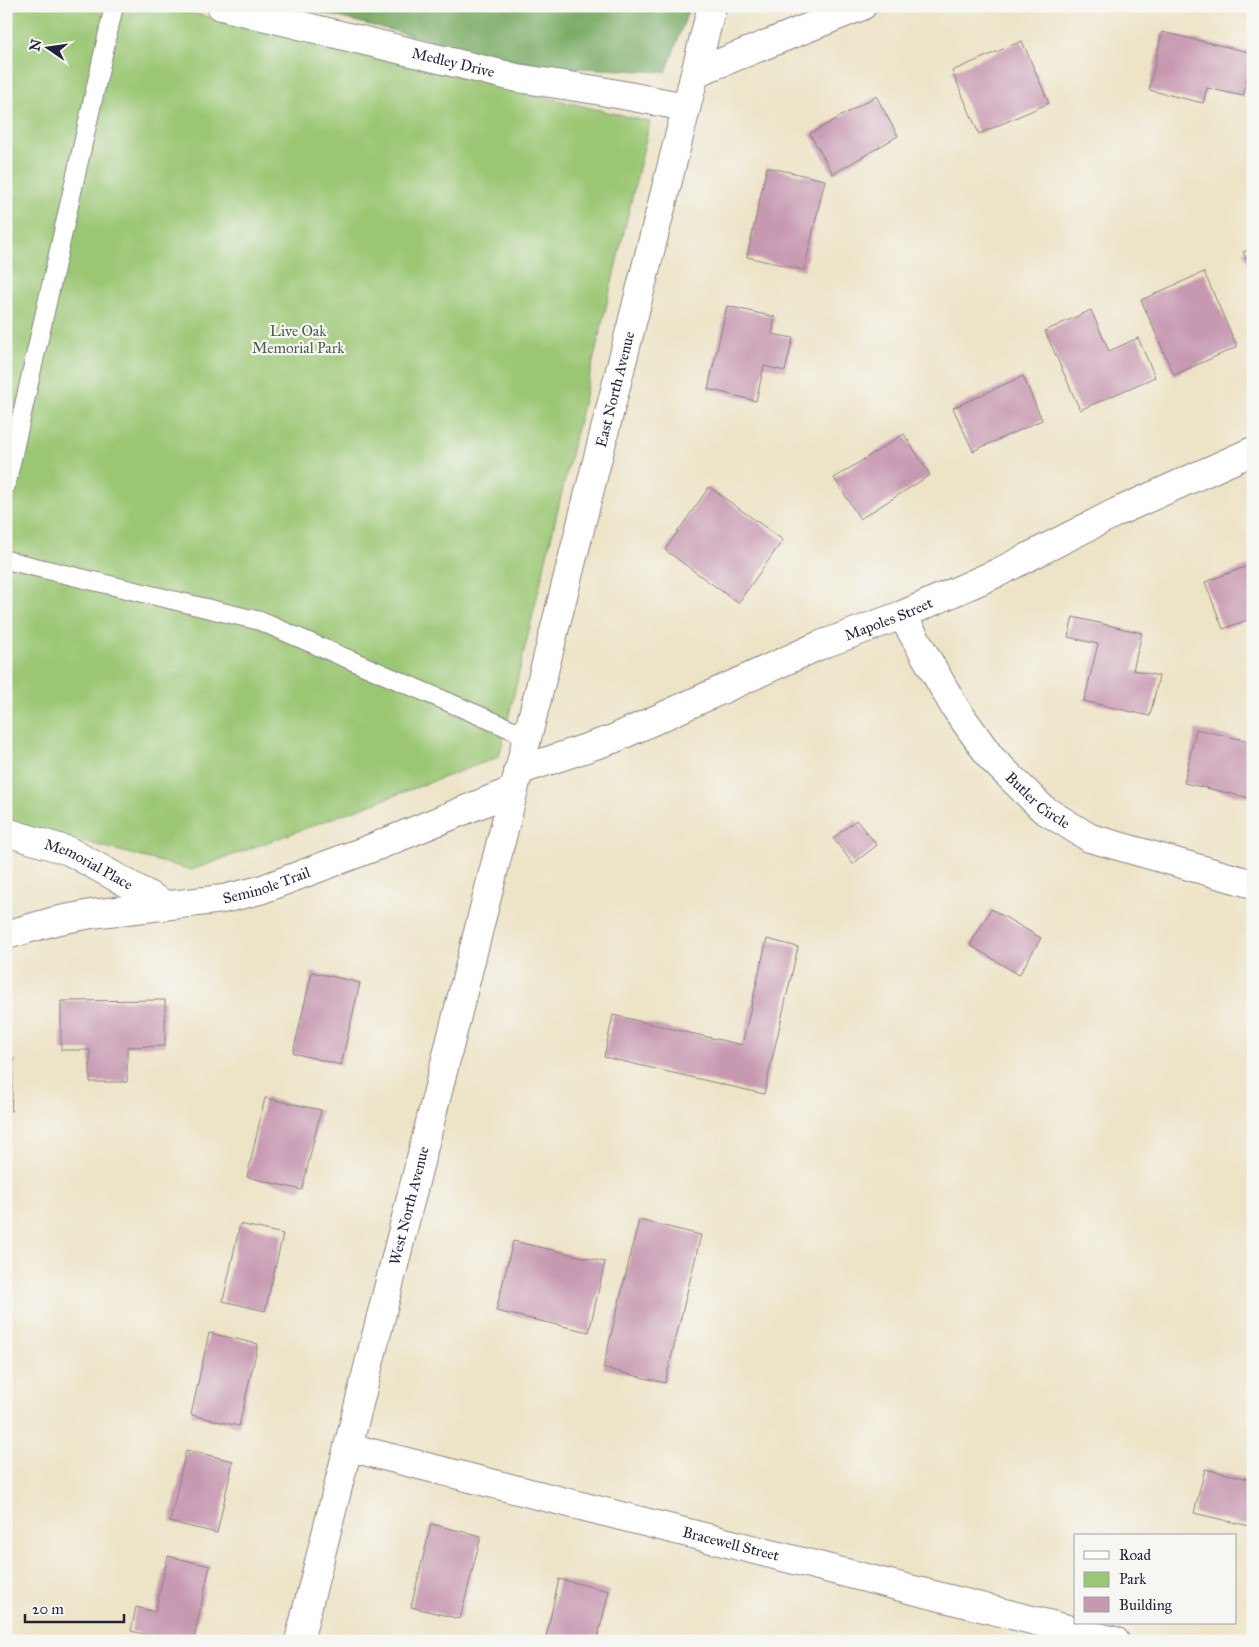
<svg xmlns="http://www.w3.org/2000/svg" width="1259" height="1647" font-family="'IM FELL Great Primer',serif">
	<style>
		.green { fill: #9bc774; stroke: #5e7458 }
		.forest { fill: #7cac66; stroke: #4f6750 }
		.building { fill: #c799b1 }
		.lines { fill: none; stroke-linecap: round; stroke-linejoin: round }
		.service-casing { stroke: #888280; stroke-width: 20 }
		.minor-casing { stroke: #888280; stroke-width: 30 }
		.service { stroke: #fff; stroke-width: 18 }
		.minor { stroke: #fff; stroke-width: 28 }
		.labels { text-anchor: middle; stroke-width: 4.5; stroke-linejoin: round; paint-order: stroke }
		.street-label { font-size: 15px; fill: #22223b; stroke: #f6f6f2 }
		.park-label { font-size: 15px; fill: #4c5c4f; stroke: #f6f6f2 }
	</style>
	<rect width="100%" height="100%" fill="#f6f6f2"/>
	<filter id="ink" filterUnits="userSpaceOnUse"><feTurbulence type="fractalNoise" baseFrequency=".02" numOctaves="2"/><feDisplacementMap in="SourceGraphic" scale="10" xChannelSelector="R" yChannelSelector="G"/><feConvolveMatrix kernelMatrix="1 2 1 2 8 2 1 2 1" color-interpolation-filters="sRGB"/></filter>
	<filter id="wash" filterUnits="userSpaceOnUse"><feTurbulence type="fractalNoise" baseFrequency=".0096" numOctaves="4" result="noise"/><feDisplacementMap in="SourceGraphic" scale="20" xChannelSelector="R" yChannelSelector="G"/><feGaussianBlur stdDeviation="1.12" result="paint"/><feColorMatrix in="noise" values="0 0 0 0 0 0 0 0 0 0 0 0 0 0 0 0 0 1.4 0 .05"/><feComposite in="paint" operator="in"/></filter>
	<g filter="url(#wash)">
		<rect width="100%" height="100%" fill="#ede3c6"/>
		<path class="green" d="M6 6H162L650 122 499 757 192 870 6 821Z"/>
		<path class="forest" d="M293 6H690L666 72 556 67 520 62Z"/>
		<g id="blocks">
			<path class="building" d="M1162 32 1253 53 1243 96 1207 88 1203 103 1149 90Z
				M1022 41 1049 103 979 134 952 71Z
				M876 96 898 136 833 174 810 134Z
				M767 167 825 180 804 270 747 257Z
				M1253 248V274L1243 252Z
				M1204 272 1237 347 1174 375 1141 300Z
				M727 306 775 317 772 334 793 338 785 371 764 366 756 401 708 389Z
				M1091 310 1109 351 1138 338 1155 377 1080 410 1045 331Z
				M1023 376 1042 420 973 451 953 408Z
				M904 434 930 475 860 519 834 478Z
				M709 487 783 540 738 603 665 550Z
				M1253 564V618L1223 629 1205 582Z
				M1073 617 1142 633 1133 670 1159 676 1150 716 1084 701 1098 644 1068 637Z
				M1196 729 1253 742V791L1250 798 1184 783Z
				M856 820 877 845 853 864 833 838Z
				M991 909 1041 938 1019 975 970 945Z
				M767 939 798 947 764 1094 604 1057 613 1015 742 1045Z
				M312 972 360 983 341 1065 293 1053Z
				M165 1000V1046L127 1047V1082H90V1050H61V1001Z
				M6 1058 14 1059 11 1111H6Z
				M265 1098 321 1110 302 1190 247 1177Z
				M639 1220 701 1235 665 1383 603 1368Z
				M240 1224 283 1234 265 1311 223 1301Z
				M513 1241 605 1262 589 1332 496 1311Z
				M209 1333 258 1344 239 1426 191 1415Z
				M186 1450 233 1461 217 1533 170 1522Z
				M1205 1469 1253 1480V1527L1194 1513Z
				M431 1524 481 1536 460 1619 411 1607Z
				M168 1556 210 1566 193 1641H174L131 1631 136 1607 155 1612Z
				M559 1579 609 1591 597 1641H545Z"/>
		</g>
	</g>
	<g filter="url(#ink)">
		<use href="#blocks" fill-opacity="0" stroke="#888280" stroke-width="1"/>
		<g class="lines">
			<g class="service-casing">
				<path id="service" d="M6 485 114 6
					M6 560 260 621 527 736"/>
			</g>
			<g class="minor-casing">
				<g id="minor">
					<path id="s1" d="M221 6 517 78 596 90 686 107"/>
					<path d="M695 73 862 6"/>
					<path id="s2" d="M902 615 954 706 991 758 1043 809 1090 838 1253 884"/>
					<path id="s3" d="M518 771 613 739 818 646 902 615 997 573 1117 512 1253 451"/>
					<path id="s4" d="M6 832 69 851 166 905"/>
					<path id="s5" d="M6 935 55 921 91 914 223 899 260 890 377 846 514 790"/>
					<path id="s6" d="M348 1447 1115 1641"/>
					<path id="s7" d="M299 1641 712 6"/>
				</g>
			</g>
			<use href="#service" class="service"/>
			<use href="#minor" class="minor"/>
		</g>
	</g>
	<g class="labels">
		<g class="street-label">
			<text dy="5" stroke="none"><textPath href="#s1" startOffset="239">Medley Drive</textPath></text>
			<text dy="5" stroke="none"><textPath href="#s7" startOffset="1291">East North Avenue</textPath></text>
			<text dy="5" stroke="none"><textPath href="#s3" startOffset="401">Mapoles Street</textPath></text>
			<text dy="5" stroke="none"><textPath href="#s2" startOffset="232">Butler Circle</textPath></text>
			<text dy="5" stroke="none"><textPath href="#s4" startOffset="89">Memorial Place</textPath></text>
			<text dy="5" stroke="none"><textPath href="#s5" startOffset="266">Seminole Trail</textPath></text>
			<text dy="5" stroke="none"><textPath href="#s7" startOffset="449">West North Avenue</textPath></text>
			<text dy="5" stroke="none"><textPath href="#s6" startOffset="395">Bracewell Street</textPath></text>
		</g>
		<g class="park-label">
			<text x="298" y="336">Live Oak<tspan x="298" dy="17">Memorial Park</tspan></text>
		</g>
	</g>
	<rect width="1259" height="1647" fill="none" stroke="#f6f6f2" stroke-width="25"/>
	<rect x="1074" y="1534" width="162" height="90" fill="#f6f6f2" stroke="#a1a1a9"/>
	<rect x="1084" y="1551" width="25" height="8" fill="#ffffff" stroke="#a1a1a9"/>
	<text x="1119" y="1560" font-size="15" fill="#22223b">Road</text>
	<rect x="1084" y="1572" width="25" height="15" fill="#9bc774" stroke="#a1a1a9"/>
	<text x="1119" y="1584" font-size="15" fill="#22223b">Park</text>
	<rect x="1084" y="1597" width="25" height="15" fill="#c799b1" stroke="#a1a1a9"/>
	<text x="1119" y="1610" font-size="15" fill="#22223b">Building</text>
	<g transform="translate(48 48) rotate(283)" stroke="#f6f6f2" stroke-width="4" paint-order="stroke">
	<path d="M0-4L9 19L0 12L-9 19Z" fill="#22223b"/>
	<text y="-8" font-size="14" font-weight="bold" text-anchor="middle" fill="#22223b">N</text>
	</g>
	<path d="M25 1614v8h99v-8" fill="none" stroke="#22223b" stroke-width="2.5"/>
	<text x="32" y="1614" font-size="15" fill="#22223b" stroke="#f6f6f2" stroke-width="4" paint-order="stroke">20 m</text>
</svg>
